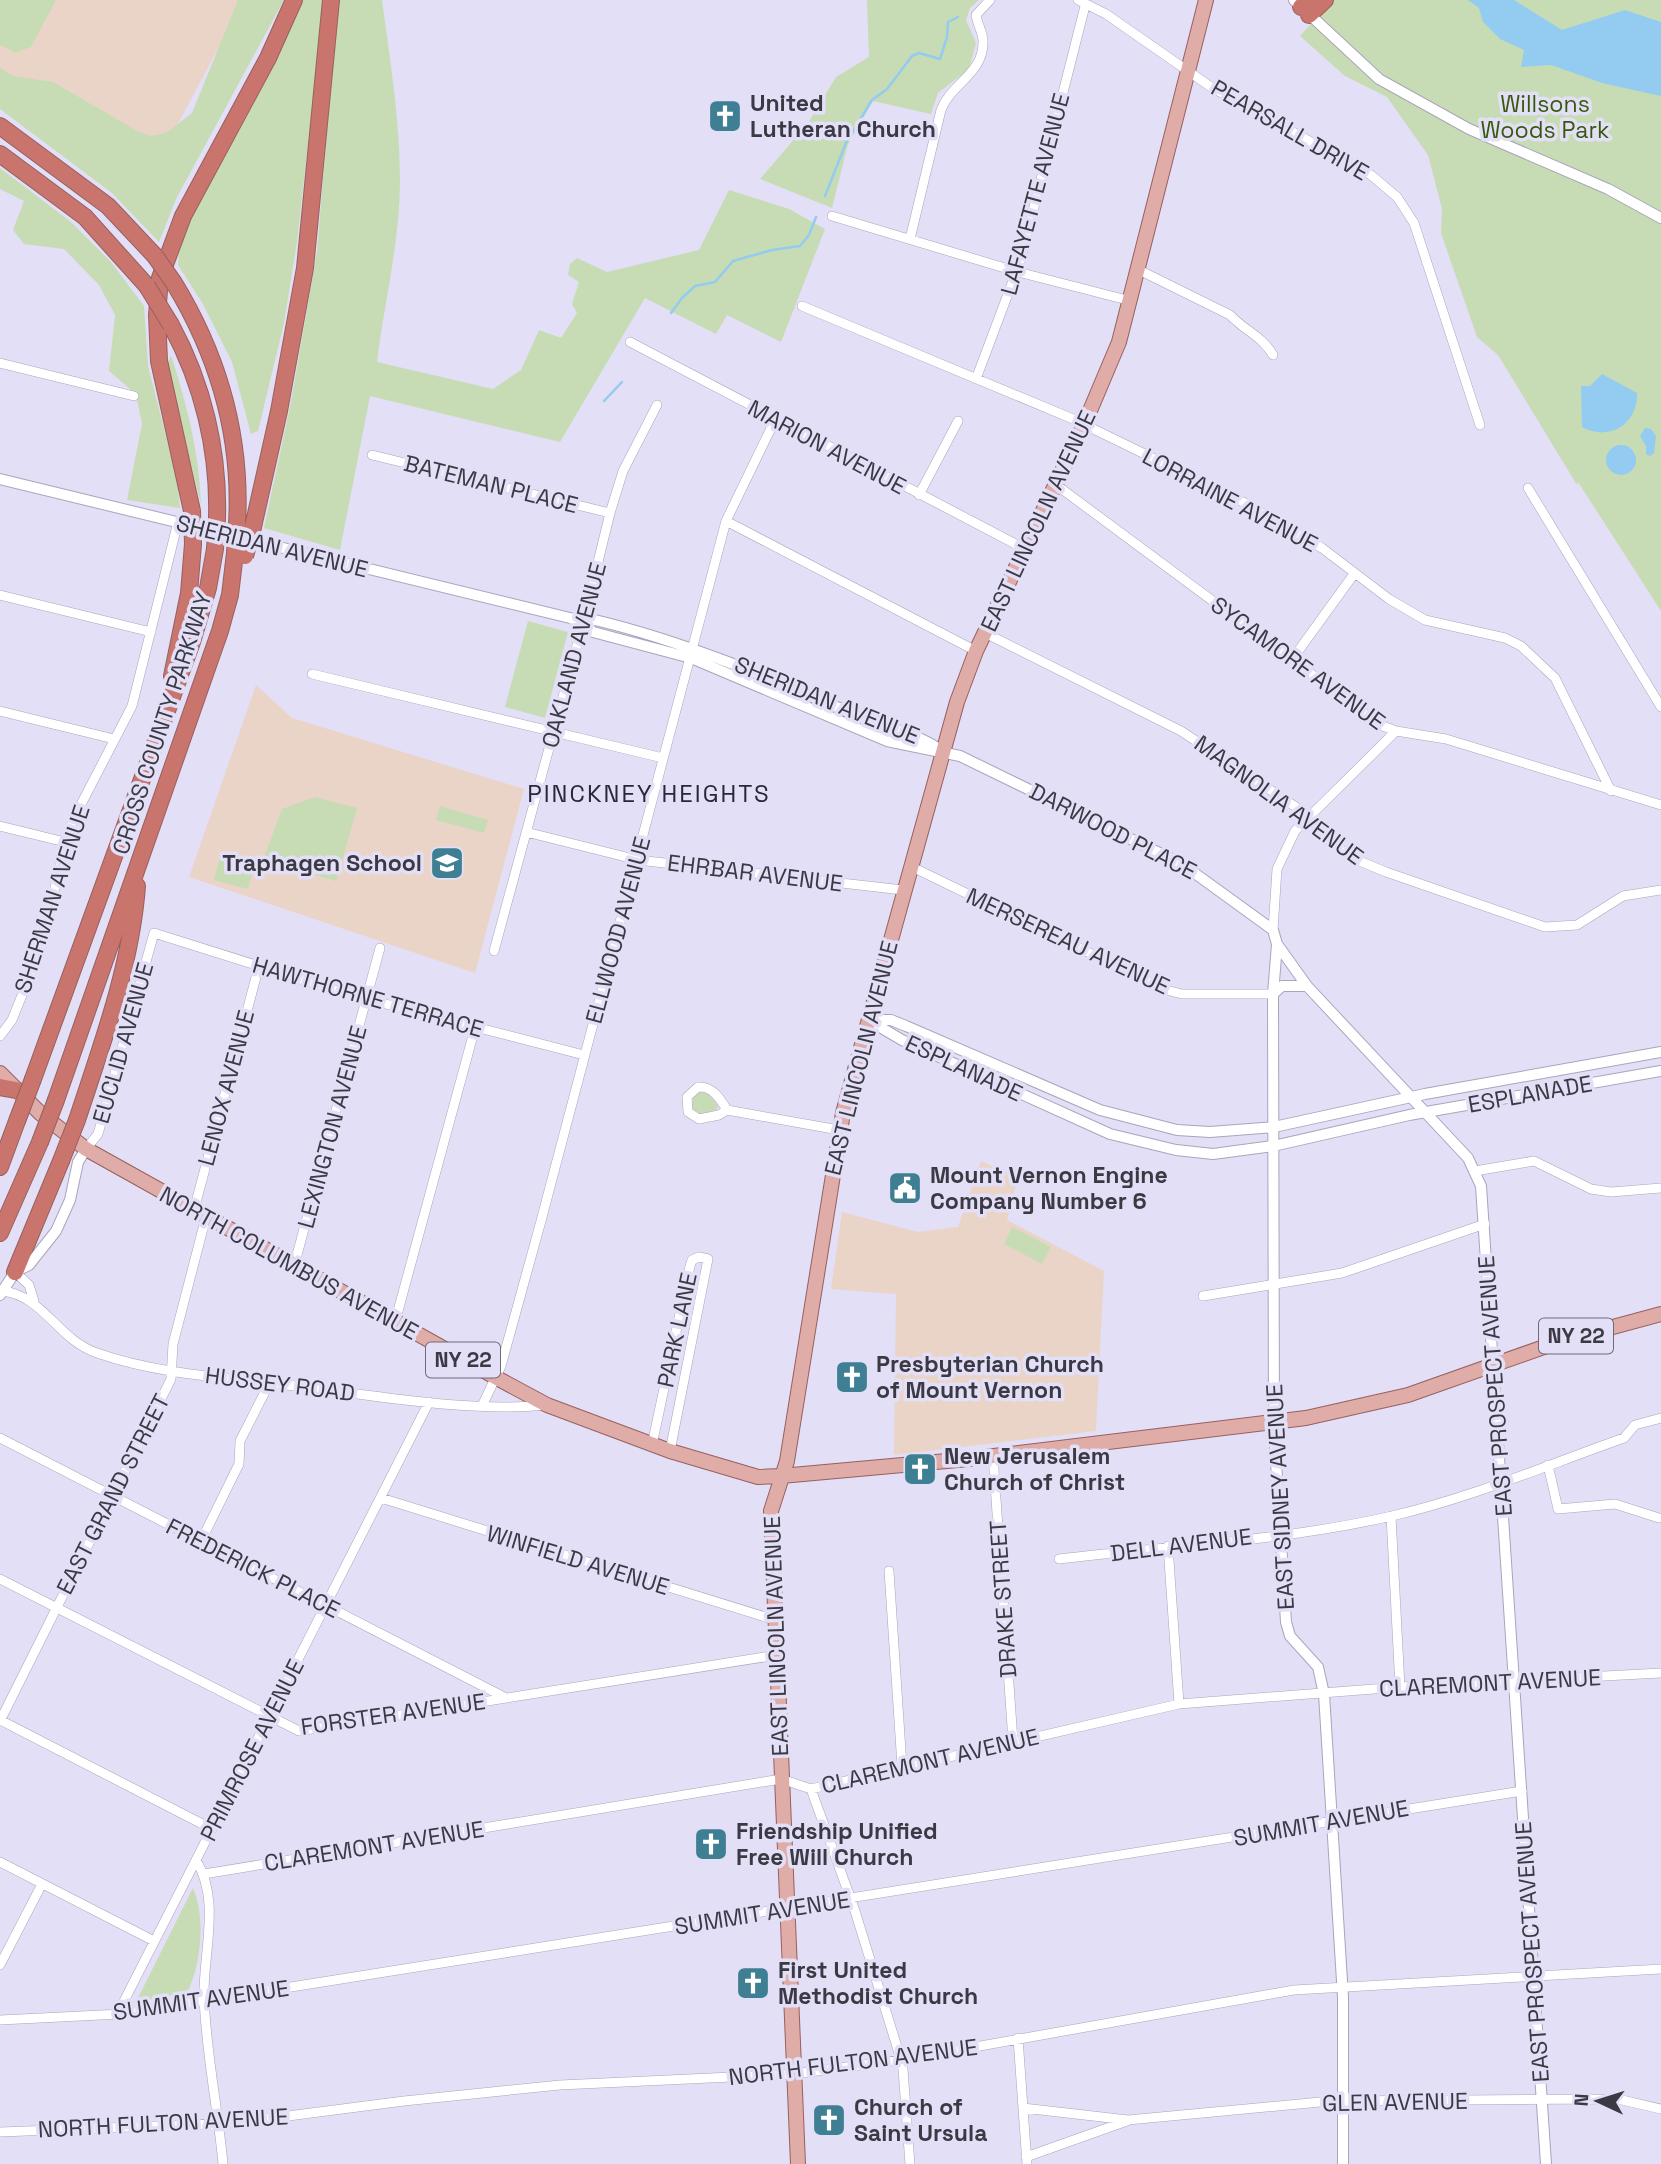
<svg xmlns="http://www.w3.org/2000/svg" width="1661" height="2164" font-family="'Space Grotesk',sans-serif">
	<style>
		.education { fill: #ead4c7 }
		.green { fill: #c7dcb4 }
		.water { fill: #94cbf0 }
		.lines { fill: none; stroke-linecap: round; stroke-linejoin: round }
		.stream { stroke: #94cbf0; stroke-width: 2.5 }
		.minor-casing { stroke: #a8a5bc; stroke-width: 10 }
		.tertiary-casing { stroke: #a8a5bc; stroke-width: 12 }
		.primary-casing { stroke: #97605f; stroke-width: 16 }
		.motorway-casing { stroke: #97605f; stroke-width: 18 }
		.minor { stroke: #fff; stroke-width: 9 }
		.tertiary { stroke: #fff; stroke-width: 10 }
		.primary { stroke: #dfaca8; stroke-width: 14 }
		.motorway { stroke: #c9756e; stroke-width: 16 }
		.motorway-bridge-casing { stroke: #97605f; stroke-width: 18; stroke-linecap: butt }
		.motorway-bridge { stroke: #c9756e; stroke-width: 16 }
		.labels { text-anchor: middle; stroke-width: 7; stroke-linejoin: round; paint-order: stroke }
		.shield { fill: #e2dff7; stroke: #6d6b79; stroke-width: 2 }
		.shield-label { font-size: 21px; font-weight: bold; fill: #3b3943 }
		.poi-label { font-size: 23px; font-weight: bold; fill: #3b3943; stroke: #e2dff7; text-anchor: start }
		.park-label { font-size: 23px; fill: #38580b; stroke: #e2dff7 }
		.street-label { font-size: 23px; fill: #3b3943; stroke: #e2dff7 }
		.neighbourhood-label { font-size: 24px; letter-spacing: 2px; fill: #292638; stroke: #e2dff7 }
	</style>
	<rect width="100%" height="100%" fill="#e2dff7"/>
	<path class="education" d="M0 0H244L142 191 0 92Z
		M256 685 292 718 524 789 475 973 189 877Z
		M981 1161 1018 1178 1007 1220 1104 1271 1096 1431 894 1455 896 1294 831 1289 842 1212 918 1232 958 1227Z"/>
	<path class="green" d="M0 0H56L31 47 15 53 0 45Z
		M238 0H284L177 197 159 242 112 193 0 109V68L13 76 53 82 139 132 150 136 166 133 192 113Z
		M298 0H324L297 242 284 323 258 431 251 434 232 362 203 304 178 265 180 237Z
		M338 0H382C390 59 400 121 400 181 400 242 384 303 377 362L493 389 521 370 539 330 561 338 577 313 572 304 579 282 568 275 570 264 577 258 607 272 699 250 729 190 789 209 825 229 781 342 727 315 716 334 645 298 560 442 370 396 340 550 264 528 291 402 317 251Z
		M867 0H979L970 8 966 20 976 43 969 69 938 93 931 114 873 101 848 144 832 208 760 179 808 123 836 77 869 57Z
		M1333 0H1661V611L1578 482 1577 485 1498 355 1477 337 1441 233 1442 209 1428 155 1387 97 1345 76 1300 36Z
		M0 168 71 222 111 262 144 306 148 366 177 479 180 508 127 500 142 424 136 394 109 371 115 315 99 285 64 249 24 244 13 230 24 201 0 189Z
		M171 355C187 405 199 452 201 504L166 368Z
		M528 621 568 632 545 718 505 707Z
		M315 797 357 808 336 881 263 860 282 809Z
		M440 806 488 820 484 833 436 820Z
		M221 852 255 861 248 889 214 880Z
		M699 1092 709 1093 718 1106 716 1110 702 1114 692 1109 693 1097Z
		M1012 1227 1051 1247 1042 1264 1004 1244Z
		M193 1888C206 1918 201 1965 187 1993L136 2002Z"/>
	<path class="water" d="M1468 0H1514L1562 30 1625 10 1661 22V96L1602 83 1551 65 1521 67 1524 50 1500 39 1483 22 1479 8Z
		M1602 374 1637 393C1638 424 1610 442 1582 427L1581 386H1590Z
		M1645 428 1651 429 1656 436 1654 453 1650 456 1646 454V446L1640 436Z
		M1606 460a15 15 0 1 1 30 0a15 15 0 1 1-30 0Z"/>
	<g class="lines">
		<path class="stream" d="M825 196 846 143 872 100 887 89 912 56 919 53 940 59 947 37 948 22 958 17
			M671 313 682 298 695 286 715 282 733 261 772 250 800 246 809 235 816 217
			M604 401 622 382"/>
		<g class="minor-casing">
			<path id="minor" d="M1078 0 1106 14 1211 87 1371 175 1397 197 1414 223 1480 425
				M832 216 1018 272 1131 301
				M910 239 941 110C951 83 984 74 983 41 983 33 977 23 976 15L990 0
				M1139 270 1230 315C1245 331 1262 336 1273 355
				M802 306 1073 419 1245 503 1322 548 1389 599 1425 620 1505 638 1521 646 1555 678 1611 791
				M630 342 1025 549
				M0 363 134 396
				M976 379 1020 262 1085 6
				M372 455 610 513
				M1055 484 1380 725 1396 731 1446 739 1661 805
				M1528 488 1661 707
				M919 495 958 421
				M726 521 976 651
				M0 595 151 632
				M985 633 1181 731 1299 809 1333 844 1352 858 1386 872 1545 927 1577 925 1623 896 1661 890
				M1291 661 1354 574
				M312 674 663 758
				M0 711 114 739
				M0 826 65 842
				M526 832 638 860 903 890
				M910 866 1166 990 1182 994H1273
				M1273 930 1277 869 1295 831 1396 731
				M494 951 583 623 610 513 623 471 657 405
				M0 1036 12 1020 43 943 65 842 74 818 132 706 178 522
				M727 1110C720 1098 712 1086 698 1087L687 1097 688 1112 699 1119 719 1115 727 1110 839 1130
				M86 1149 98 1134 154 933 351 995 584 1055
				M1475 1171 1534 1161 1591 1189 1611 1192 1661 1188
				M194 1210 259 966
				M294 1266 380 948
				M15 1272 29 1285 34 1301
				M2 1291C43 1295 58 1340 97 1353 160 1375 231 1378 296 1386 373 1395 469 1413 545 1405
				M1203 1296 1342 1273 1485 1224
				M395 1322 475 1028
				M483 1404 501 1366 541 1221 726 521 775 420
				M0 1438 506 1698
				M652 1445 690 1266 692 1260 699 1257 708 1259 670 1451
				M993 1456 1013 1741
				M1548 1465 1558 1509 1615 1504 1659 1518
				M381 1498 775 1620
				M1391 1516 1400 1687
				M201 1541 239 1464 240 1441 270 1382
				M1168 1546 1179 1704
				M1059 1559C1169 1546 1283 1541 1392 1516 1471 1498 1547 1465 1624 1438L1635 1425 1661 1418
				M889 1571 902 1766
				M0 1579 299 1731 777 1655
				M0 1720 212 1829
				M0 1721 171 1379 173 1344 206 1217
				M811 1789 855 1911 898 2050 903 2069 910 2164
				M0 1862 154 1941
				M204 1874 781 1779 811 1789 1179 1704 1400 1687 1661 1673
				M0 1965 42 1884
				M121 2014 124 2001 196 1860
				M0 2020 121 2014 1522 1791
				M1018 2038 1027 2164
				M1023 2108 1128 2120 1331 2101 1590 2099 1622 2100 1661 2109
				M0 2132 234 2123 404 2101 560 2085 794 2074 907 2059 1294 1990 1661 1969
				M1026 2157 1127 2121
				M223 2164C218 2109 206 2053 204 1997 203 1952 221 1901 196 1860L429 1402"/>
		</g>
		<g class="tertiary-casing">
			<path id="tertiary" d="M1294 0 1379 79 1469 129 1608 189 1661 218
				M0 479 570 618 583 623 593 632 691 658 887 741 960 756 1182 864 1273 930 1277 944 1307 986 1468 1158 1481 1186 1546 2164
				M583 623 595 620C687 642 772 679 858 716 887 728 917 733 942 751
				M1277 944 1273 994 1274 1430 1286 1622 1290 1636 1318 1667 1324 1694 1343 1997V2164
				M1273 994 1282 986H1307
				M868 1020 902 1040 1110 1134 1176 1150 1213 1154 1273 1146 1409 1115 1661 1071
				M870 1020H891L906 1026 1100 1110 1177 1130 1210 1132 1274 1127 1425 1094 1661 1052
				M0 1295 15 1272 29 1265 56 1231 70 1200 78 1162 86 1149"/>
		</g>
		<g class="primary-casing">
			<path id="primary" d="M0 1073 41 1114 86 1149 495 1377 547 1405 670 1451 758 1477 781 1476 969 1459 1306 1418 1408 1395 1561 1341 1661 1314
				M798 2164 771 1511 787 1461 843 1113 957 702 976 651 1084 425 1119 342 1206 0"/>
		</g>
		<g class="motorway-casing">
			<path id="motorway" d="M1301 7 1308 0
				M1309 15 1325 0
				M0 126 108 206 155 256
				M0 154 85 217 147 286
				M174 283C219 357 242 436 237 524
				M171 325C203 384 219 451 217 518
				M192 511 159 361 157 315 160 278 183 216 268 58 294 0
				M253 527 279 411 305 268 331 0
				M172 676 189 593 193 544
				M33 1079 192 642 208 588 215 549
				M0 1087 16 1090
				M56 1100 220 631 230 595 235 553
				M77 1120C102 1044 131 966 137 886
				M0 1167 17 1121
				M0 1233 40 1142
				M15 1272 61 1161"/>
		</g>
		<use href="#minor" class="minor"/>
		<use href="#tertiary" class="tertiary"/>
		<use href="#primary" class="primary"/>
		<use href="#motorway" class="motorway"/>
		<g class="motorway-bridge-casing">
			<path id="motorway-bridge" d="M155 256 174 283
				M147 286 171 325
				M192 511 193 544
				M215 549 217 518
				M235 553 237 524
				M245 556 253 527
				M17 1121 33 1079
				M40 1142 56 1100
				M61 1161 77 1120"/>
		</g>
		<use href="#motorway-bridge" class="motorway-bridge"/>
	</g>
	<defs>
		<g id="church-square" transform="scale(1.75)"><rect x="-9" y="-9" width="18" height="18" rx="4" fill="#3f7f93" stroke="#e2dff7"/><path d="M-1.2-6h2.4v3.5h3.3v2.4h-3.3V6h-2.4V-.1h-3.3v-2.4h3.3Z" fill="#fff"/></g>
		<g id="school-square" transform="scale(1.75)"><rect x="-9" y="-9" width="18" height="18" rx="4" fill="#3f7f93" stroke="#e2dff7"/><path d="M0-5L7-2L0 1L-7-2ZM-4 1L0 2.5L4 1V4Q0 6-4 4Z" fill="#fff"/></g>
		<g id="civic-square" transform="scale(1.75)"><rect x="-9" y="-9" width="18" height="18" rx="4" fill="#3f7f93" stroke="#e2dff7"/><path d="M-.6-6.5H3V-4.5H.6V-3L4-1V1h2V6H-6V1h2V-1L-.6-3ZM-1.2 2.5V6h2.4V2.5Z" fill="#fff"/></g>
	</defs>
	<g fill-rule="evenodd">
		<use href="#church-square" x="725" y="116"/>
		<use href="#school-square" x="447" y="863"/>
		<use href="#civic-square" x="905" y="1188"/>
		<use href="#church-square" x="852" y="1377"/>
		<use href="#church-square" x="920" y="1469"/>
		<use href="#church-square" x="711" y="1844"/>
		<use href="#church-square" x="753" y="1983"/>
		<use href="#church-square" x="829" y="2120"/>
	</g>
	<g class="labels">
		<g class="shield">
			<rect x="1539" y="1318.5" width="74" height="35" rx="5"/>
			<rect x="426" y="1342.5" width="74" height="35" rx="5"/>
		</g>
		<g class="shield-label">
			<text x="1576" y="1343">NY 22</text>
			<text x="463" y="1367">NY 22</text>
		</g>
		<g class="poi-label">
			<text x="750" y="111">United<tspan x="750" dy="26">Lutheran Church</tspan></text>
			<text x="422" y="871" text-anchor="end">Traphagen School</text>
			<text x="930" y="1183">Mount Vernon Engine<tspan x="930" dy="26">Company Number 6</tspan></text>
			<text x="876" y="1372">Presbyterian Church<tspan x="876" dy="26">of Mount Vernon</tspan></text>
			<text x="944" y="1464">New Jerusalem<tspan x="944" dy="26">Church of Christ</tspan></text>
			<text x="736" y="1839">Friendship Unified<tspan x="736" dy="26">Free Will Church</tspan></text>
			<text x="778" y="1978">First United<tspan x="778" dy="26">Methodist Church</tspan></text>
			<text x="854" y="2115">Church of<tspan x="854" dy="26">Saint Ursula</tspan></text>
		</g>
		<g class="park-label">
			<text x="1545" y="112">Willsons<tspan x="1545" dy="26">Woods Park</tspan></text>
		</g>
		<g class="street-label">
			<text transform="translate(1290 130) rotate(30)" y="8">PEARSALL DRIVE</text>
			<text transform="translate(1035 194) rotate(-75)" y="8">LAFAYETTE AVENUE</text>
			<text transform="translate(827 447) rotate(28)" y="8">MARION AVENUE</text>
			<text transform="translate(491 484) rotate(14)" y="8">BATEMAN PLACE</text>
			<text transform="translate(1230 500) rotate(28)" y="8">LORRAINE AVENUE</text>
			<text transform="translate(1038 521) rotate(-65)" y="8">EAST LINCOLN AVENUE</text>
			<text transform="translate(272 546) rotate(14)" y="8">SHERIDAN AVENUE</text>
			<text transform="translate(574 655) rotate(-75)" y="8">OAKLAND AVENUE</text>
			<text transform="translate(1298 663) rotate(36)" y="8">SYCAMORE AVENUE</text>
			<text transform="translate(827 700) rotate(22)" y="8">SHERIDAN AVENUE</text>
			<text transform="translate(162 723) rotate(-72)" y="8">CROSS COUNTY PARKWAY</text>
			<text transform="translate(1279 800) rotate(36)" y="8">MAGNOLIA AVENUE</text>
			<text transform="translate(1113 831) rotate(27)" y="8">DARWOOD PLACE</text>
			<text transform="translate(755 873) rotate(7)" y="8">EHRBAR AVENUE</text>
			<text transform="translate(52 899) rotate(-72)" y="8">SHERMAN AVENUE</text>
			<text transform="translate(618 930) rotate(-75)" y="8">ELLWOOD AVENUE</text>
			<text transform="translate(1068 941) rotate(25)" y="8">MERSEREAU AVENUE</text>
			<text transform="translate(368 997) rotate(16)" y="8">HAWTHORNE TERRACE</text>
			<text transform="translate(123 1043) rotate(-74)" y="8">EUCLID AVENUE</text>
			<text transform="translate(861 1058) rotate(-76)" y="8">EAST LINCOLN AVENUE</text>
			<text transform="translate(964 1068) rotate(25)" y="8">ESPLANADE</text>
			<text transform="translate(226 1088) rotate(-75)" y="8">LENOX AVENUE</text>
			<text transform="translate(1530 1094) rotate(-10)" y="8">ESPLANADE</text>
			<text transform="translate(332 1127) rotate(-75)" y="8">LEXINGTON AVENUE</text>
			<text transform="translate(289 1263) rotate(29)" y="8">NORTH COLUMBUS AVENUE</text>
			<text transform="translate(677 1330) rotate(-78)" y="8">PARK LANE</text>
			<text transform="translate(280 1384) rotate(7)" y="8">HUSSEY ROAD</text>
			<text transform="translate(1495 1386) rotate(-94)" y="8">EAST PROSPECT AVENUE</text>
			<text transform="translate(113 1494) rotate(-63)" y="8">EAST GRAND STREET</text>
			<text transform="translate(1280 1497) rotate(-93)" y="8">EAST SIDNEY AVENUE</text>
			<text transform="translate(1181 1545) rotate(-7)" y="8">DELL AVENUE</text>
			<text transform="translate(578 1560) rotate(17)" y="8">WINFIELD AVENUE</text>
			<text transform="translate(253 1568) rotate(27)" y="8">FREDERICK PLACE</text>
			<text transform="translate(1003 1599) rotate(-94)" y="8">DRAKE STREET</text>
			<text transform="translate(776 1636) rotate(-92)" y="8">EAST LINCOLN AVENUE</text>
			<text transform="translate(1490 1683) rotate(-3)" y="8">CLAREMONT AVENUE</text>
			<text transform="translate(393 1714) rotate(-8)" y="8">FORSTER AVENUE</text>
			<text transform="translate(252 1750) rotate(-63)" y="8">PRIMROSE AVENUE</text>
			<text transform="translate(930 1761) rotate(-13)" y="8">CLAREMONT AVENUE</text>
			<text transform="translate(1321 1823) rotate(-10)" y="8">SUMMIT AVENUE</text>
			<text transform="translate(374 1846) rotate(-9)" y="8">CLAREMONT AVENUE</text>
			<text transform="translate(762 1913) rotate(-9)" y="8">SUMMIT AVENUE</text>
			<text transform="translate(1532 1952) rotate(-94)" y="8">EAST PROSPECT AVENUE</text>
			<text transform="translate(201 2000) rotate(-8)" y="8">SUMMIT AVENUE</text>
			<text transform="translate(853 2062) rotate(-7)" y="8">NORTH FULTON AVENUE</text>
			<text transform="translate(1395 2102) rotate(-1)" y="8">GLEN AVENUE</text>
			<text transform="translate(163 2123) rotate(-3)" y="8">NORTH FULTON AVENUE</text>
		</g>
		<g class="neighbourhood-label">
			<text x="649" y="802">PINCKNEY HEIGHTS</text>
		</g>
	</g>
	<g transform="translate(1598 2101) rotate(274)" stroke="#e2dff7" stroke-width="5" paint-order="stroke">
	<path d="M0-5L12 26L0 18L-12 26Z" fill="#3b3943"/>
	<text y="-10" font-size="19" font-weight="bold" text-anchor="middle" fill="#3b3943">N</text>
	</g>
</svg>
